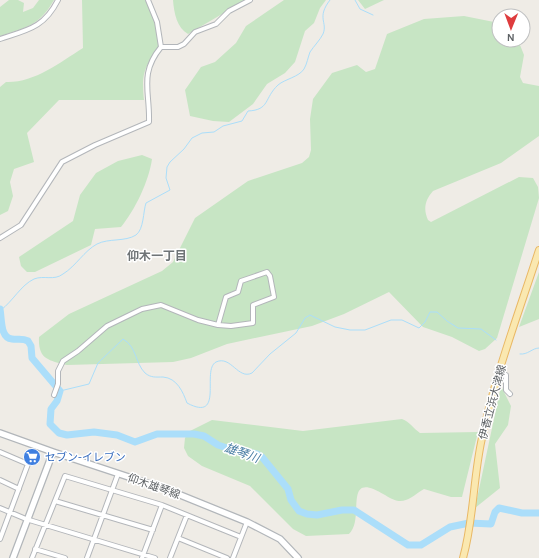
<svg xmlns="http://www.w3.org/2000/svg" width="539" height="558" font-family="Karla,'Noto Sans JP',sans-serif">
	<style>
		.green { fill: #c7e5c4 }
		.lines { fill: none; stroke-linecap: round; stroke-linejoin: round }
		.stream { stroke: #abdefa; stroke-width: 1 }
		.river { stroke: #abdefa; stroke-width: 7 }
		.street-casing { stroke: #b3b6ba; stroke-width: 6 }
		.secondary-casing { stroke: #b2b6ba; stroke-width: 8 }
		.primary-casing { stroke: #e9b865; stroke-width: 8 }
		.street { stroke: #fff; stroke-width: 4 }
		.secondary { stroke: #fff; stroke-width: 5.5 }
		.primary { stroke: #fae8b0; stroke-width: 6 }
		.labels { text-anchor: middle; stroke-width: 3; stroke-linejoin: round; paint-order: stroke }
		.street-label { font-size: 11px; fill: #5e6265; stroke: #fff }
		.shop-label { font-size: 11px; fill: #366cbe; stroke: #fff; text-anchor: start }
		.neighbourhood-label { font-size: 12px; font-weight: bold; fill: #6f7477; stroke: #fff }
		.water-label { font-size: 12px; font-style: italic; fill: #457aa2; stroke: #fff }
	</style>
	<rect width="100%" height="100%" fill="#efece6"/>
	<path class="green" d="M9 0H18L24 3 23 12 33 8 39 0H54C39 26 27 27 0 36V7Z
		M82 0H145L157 20 160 45C145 67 141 72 144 100H59L27 133 34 162 14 169 10 182 13 196 8 211 0 215V87L6 82C34 83 59 63 83 48Z
		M173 0H246L188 34C177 28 174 13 173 0Z
		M284 0H326L320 8 314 23 305 31 295 62 285 73 267 84 253 104 229 122 213 121 190 116 185 90 201 67 215 62 236 43 246 26Z
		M358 0H384L365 9Z
		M464 16 499 23V40H518L524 55 520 77 523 83 539 86V136L501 163 433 191C425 200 423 209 428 220L431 222 519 177 533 178 538 187 539 198 497 338 485 349 479 351 452 337 423 327 389 292 344 314 312 326 227 344 191 358 173 362 67 365C48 360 38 359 39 337L69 314 162 271 173 262 195 218 248 181 302 163 309 157 311 150 310 119 313 99 332 73 357 65 366 72 375 69 387 34 424 19Z
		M142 155 152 159C149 181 135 210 121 227L95 229 91 245 35 272H27L21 266 19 257 73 221 80 195 96 173 118 161Z
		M539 272V319L519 327Z
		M501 386 511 406 508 425 495 444 500 488 475 508Z
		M402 419C410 422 413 428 420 433L478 432 462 497H451L424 489C408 499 403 507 385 495 341 468 366 518 349 534L306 536 293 529 250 486 202 466 188 456 184 448 185 438 190 431 212 420 303 431Z"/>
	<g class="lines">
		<path class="stream" d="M355 0 360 9 373 15
			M1 310C13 301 21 285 34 279 44 275 54 281 63 274 76 266 84 251 97 244 109 238 125 242 136 235 144 229 143 212 146 203L170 190 166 178 167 167 170 162 184 149 192 138 202 133 214 132 223 126 242 121 248 111C270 110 264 98 278 85 285 79 299 77 304 69 307 64 308 57 310 52 314 46 320 40 323 34 328 22 316 18 330 0
			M520 354C528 355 532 348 539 348
			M60 391 89 384 98 363 123 339C137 347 135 363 145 373 151 378 156 377 163 377 177 378 183 392 187 403 225 423 201 370 216 362 231 355 238 380 252 373L270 354 296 333 305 318 310 315 335 327 350 330H365L391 320H402L419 328 425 322 430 312H437L447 321 458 328 481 329 496 340"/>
		<path class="river" d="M0 309C2 319 0 338 12 339 18 340 22 338 28 341L31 346 32 358 60 391 57 401 51 409 50 424 59 433 67 435 94 432 117 435 135 442 157 434H194L204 436 218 445 227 448 257 454 262 457 288 489 291 500 299 511 307 514 317 515 342 510H354L408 545H421L450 527 469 523 491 524 495 512 499 508 522 513H539"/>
		<g class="street-casing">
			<path id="street" d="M148 0 157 22 161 47
				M0 39C27 30 44 28 58 0
				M0 238 21 225 62 162 95 145 149 122C150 91 139 74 161 47H178L184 44 195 32 216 24 229 11 250 0
				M267 272 270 276 274 297 253 305V323L231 326 218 325 226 297 238 292 241 281Z
				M500 373 506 375V390L510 394
				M54 395 58 384V371L63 361 78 351 107 326 142 309 161 305 198 320 218 325
				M0 452 28 464 0 539
				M0 480 19 489
				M55 501 153 530
				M0 508 26 519 155 558
				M178 538 227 558
				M35 549 65 558
				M32 558 65 476 162 505 241 537
				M87 558 118 474
				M142 558 162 505
				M170 558 187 515
				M233 558 247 522"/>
		</g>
		<g class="secondary-casing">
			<path id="secondary" d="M0 433 53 452 168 490 247 522 280 539 298 558
				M13 558 53 452"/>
		</g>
		<g class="primary-casing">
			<path id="primary" d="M463 558C474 519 473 478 482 438 495 375 519 312 539 250"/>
		</g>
		<use href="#street" class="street"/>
		<use href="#secondary" class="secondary"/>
		<use href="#primary" class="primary"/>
	</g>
	<defs>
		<g id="supermarket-disc" transform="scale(0.9)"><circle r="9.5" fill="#3f7fe0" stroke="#fff"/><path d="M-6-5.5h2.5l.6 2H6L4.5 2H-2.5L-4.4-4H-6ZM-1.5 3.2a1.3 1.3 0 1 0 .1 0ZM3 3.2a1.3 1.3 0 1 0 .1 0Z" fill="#fff"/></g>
	</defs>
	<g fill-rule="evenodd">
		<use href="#supermarket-disc" x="32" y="457"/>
	</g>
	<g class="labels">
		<g class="street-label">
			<text transform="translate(492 402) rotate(-75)" y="4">伊香立浜大津線</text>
			<text transform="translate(154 486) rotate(19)" y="4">仰木雄琴線</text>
		</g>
		<g class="shop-label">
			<text x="45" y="461">セブン-イレブン</text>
		</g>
		<g class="neighbourhood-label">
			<text x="157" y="260">仰木一丁目</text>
		</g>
		<g class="water-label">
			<text transform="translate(242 453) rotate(19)" y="4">雄琴川</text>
		</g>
	</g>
	<g transform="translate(511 28) rotate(181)"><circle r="19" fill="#ffffff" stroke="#bfc0c1"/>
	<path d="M0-3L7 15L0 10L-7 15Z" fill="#de3c3e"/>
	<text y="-6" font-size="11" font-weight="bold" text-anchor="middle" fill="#5e6265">N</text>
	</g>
</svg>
